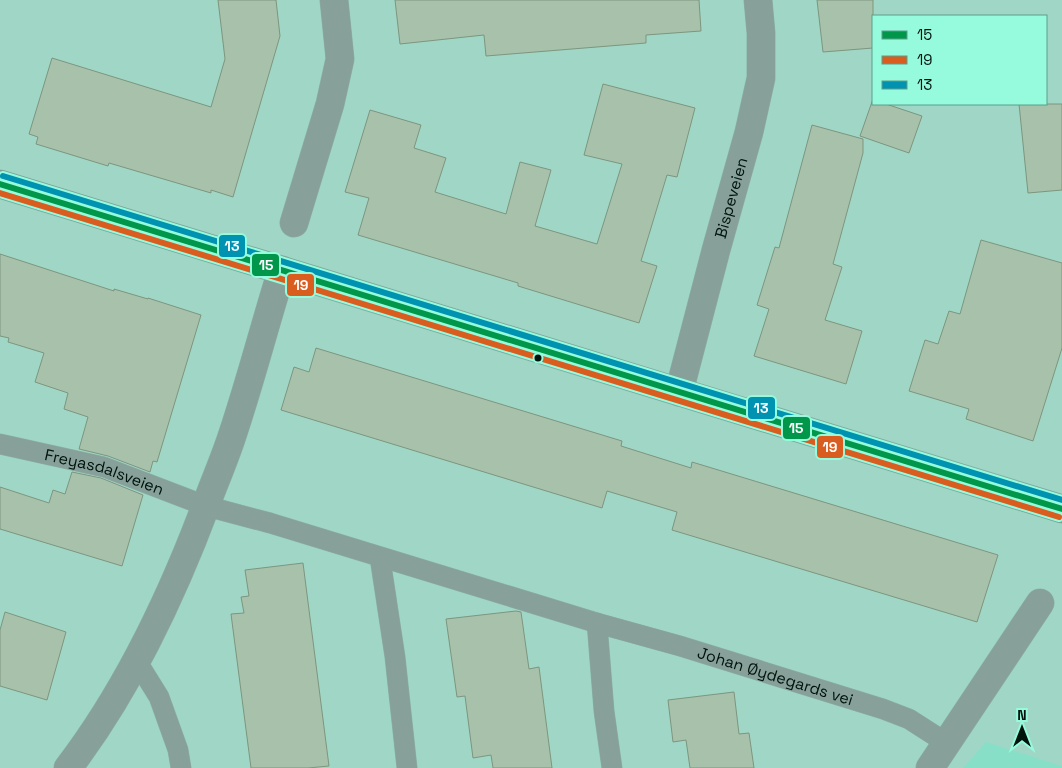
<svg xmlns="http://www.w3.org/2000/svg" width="1062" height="768" font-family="'Space Grotesk',sans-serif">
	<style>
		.built { fill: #88dfc7 }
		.building { fill: #a7c1aa; stroke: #7c967f }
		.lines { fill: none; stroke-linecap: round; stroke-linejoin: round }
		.service-casing { stroke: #8bb2a7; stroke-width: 21 }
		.minor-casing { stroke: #8bb2a7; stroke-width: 29 }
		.secondary-casing { stroke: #8bb2a7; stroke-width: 29 }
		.service { stroke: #87a19a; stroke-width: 20 }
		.minor { stroke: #87a19a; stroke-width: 28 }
		.secondary { stroke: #7b9f94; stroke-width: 28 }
		.bus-1-casing { stroke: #96fbdd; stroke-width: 10 }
		.bus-2-casing { stroke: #96fbdd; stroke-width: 10 }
		.bus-3-casing { stroke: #96fbdd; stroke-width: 10 }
		.bus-1 { stroke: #00974a; stroke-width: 6 }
		.bus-2 { stroke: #da5d20; stroke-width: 6 }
		.bus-3 { stroke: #0092b1; stroke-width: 6 }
		.bus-dot { fill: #00130d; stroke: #96fbdd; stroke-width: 2 }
		.labels { text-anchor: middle; stroke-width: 4.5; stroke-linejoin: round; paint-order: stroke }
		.street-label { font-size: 16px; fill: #00130d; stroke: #96fbdd }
		.line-badge { stroke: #96fbdd; stroke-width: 2 }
		.badge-label { font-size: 14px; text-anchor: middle; font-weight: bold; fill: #fff }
	</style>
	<rect width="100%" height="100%" fill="#a0d6c6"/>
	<path class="built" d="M986 742 1062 766V768H963Z"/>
	<path class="building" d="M218 0H276L280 36 233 197 211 190V193L109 163 108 166 36 144 38 137 29 134 52 58 211 107 225 59Z
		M395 0H699L701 31 646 35V43L486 56 484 35 400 44Z
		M817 0H873V48L823 52Z
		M603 84 695 108 677 177 667 175 641 261 657 266 639 323 518 286V283L358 235 369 198 345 192 370 110 421 125 414 148 446 158 435 192 506 214 520 162 551 170 535 226 597 244 622 164 584 155Z
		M873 99V104H886L922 116 909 153 860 136Z
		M1019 104H1062V190L1028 193Z
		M812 125 863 139V153L833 264 842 267 825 320 862 331 846 384 754 356 769 309 757 305 775 247 779 248Z
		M981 240 1062 263V348L1033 441 966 419 969 409 909 391 925 340 938 344 949 311 960 314Z
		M0 254 114 291V289L148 299V298L201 315 157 462 153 461 150 472 108 456 79 449 88 417 64 409 68 393 35 382 44 353 8 342 9 338 0 336Z
		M316 348 622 441 621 446 691 468 692 462 998 555 977 622 672 530 677 512 607 491 602 508 281 410 294 367 309 372Z
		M72 472 101 478 143 495 122 566 0 529V487L49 503 53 490 65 494Z
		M303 563 329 766 308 768H251L231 614 244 613 241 597 249 596 245 570Z
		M516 611 521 612 529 669 539 667 552 768H493L491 755 473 758 465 696 457 697 446 619Z
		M5 612 66 632 47 700 0 686V630Z
		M734 692 739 734 749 733 754 768H690L686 740 673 742 668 700Z"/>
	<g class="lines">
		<g class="service-casing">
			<g id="service">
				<path id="s1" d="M0 444 104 467 206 506 270 523 597 623 680 646 883 709 909 719 948 744"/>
				<path d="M380 558 395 657 407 768"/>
				<path d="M597 623 604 711 612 768"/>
				<path d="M136 660 159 697 178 750 181 768"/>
			</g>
		</g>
		<g class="minor-casing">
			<g id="minor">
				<path d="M294 223 330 104 340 59 334 0"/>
				<path id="s2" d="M679 392 716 250 749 132 761 78V33L758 0"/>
				<path d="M68 768C130 687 174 592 209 497 217 476 226 455 233 433 251 379 265 324 282 270"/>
				<path d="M930 768 1040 603"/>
			</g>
		</g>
		<g class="secondary-casing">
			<path id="secondary" d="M0 184 1062 509"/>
		</g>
		<use href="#service" class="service"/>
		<use href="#minor" class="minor"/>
		<use href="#secondary" class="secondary"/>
		<g class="bus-1-casing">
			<path id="bus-1" d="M0 184 1062 509"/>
		</g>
		<g class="bus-2-casing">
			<path id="bus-2" d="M0 193 1059 517"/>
		</g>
		<g class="bus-3-casing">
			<path id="bus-3" d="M3 176 1062 500"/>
		</g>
		<use href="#bus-1" class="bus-1"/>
		<use href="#bus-2" class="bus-2"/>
		<use href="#bus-3" class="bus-3"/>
	</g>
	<circle class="bus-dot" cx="538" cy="358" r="4.5"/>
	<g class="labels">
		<g class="street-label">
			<text dy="6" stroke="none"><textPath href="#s2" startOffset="201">Bispeveien</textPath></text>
			<text dy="6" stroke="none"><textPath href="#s1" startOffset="108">Freyasdalsveien</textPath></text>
			<text dy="6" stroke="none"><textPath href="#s1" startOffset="810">Johan Øydegards vei</textPath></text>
		</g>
	</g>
	<g class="line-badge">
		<rect x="218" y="234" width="28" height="24" rx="5" fill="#0092b1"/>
		<rect x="251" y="253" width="29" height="24" rx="5" fill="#00974a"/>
		<rect x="286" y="273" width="29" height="24" rx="5" fill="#da5d20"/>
		<rect x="747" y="396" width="29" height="24" rx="5" fill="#0092b1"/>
		<rect x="782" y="416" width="29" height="24" rx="5" fill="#00974a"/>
		<rect x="816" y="435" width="28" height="24" rx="5" fill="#da5d20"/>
	</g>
	<g class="badge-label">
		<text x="232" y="251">13</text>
		<text x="266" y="270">15</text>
		<text x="301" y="290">19</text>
		<text x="761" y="413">13</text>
		<text x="796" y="433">15</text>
		<text x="830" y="452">19</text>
	</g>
	<rect x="872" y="15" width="175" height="90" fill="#96fbdd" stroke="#5a9e8a"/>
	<rect x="882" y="31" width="25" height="8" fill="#00974a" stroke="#5a9e8a"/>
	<text x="917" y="40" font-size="15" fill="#00130d">15</text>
	<rect x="882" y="56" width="25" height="8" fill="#da5d20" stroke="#5a9e8a"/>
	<text x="917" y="65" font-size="15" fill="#00130d">19</text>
	<rect x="882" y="81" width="25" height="8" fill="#0092b1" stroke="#5a9e8a"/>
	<text x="917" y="90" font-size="15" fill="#00130d">13</text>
	<g transform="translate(1022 728)" stroke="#96fbdd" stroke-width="4" paint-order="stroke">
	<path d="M0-4L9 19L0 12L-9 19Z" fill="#00130d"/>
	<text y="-8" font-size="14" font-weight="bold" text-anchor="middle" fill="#00130d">N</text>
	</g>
</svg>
